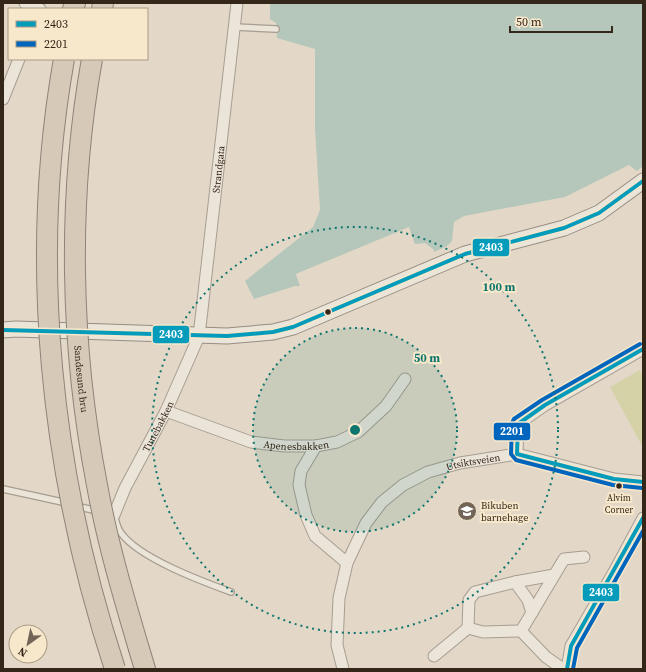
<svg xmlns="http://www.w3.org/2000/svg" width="646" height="672" font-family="'Source Serif 4',serif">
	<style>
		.green { fill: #d5d2a8 }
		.water { fill: #b4c7ba }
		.pier { fill: #e3d8c7 }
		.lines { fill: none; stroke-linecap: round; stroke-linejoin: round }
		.lane-casing { stroke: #a79d91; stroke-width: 8 }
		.street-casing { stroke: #a79d91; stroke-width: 13 }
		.secondary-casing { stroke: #978d81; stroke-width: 17 }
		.highway-casing { stroke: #8d8378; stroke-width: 22 }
		.lane { stroke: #ebe4d9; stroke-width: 5.5 }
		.street { stroke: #ebe4d9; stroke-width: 11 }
		.secondary { stroke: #ebe4d9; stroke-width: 15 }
		.highway { stroke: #d7c9b8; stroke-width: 20 }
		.highway-bridge-casing { stroke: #8d8378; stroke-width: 22; stroke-linecap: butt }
		.highway-bridge { stroke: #d7c9b8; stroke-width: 20 }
		.bus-1-casing { stroke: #f7e7cb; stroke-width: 7 }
		.bus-2-casing { stroke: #f7e7cb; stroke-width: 7 }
		.bus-1 { stroke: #059cbc; stroke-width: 4 }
		.bus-2 { stroke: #0065bd; stroke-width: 4 }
		.ring { fill: none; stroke: #0f766e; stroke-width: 2; stroke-dasharray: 2 4 }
		.bus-dot { fill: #35261a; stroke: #f7e7cb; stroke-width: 1.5 }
		.labels { text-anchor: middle; stroke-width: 4; stroke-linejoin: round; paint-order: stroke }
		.bus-label { font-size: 9px; fill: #35261a; stroke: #f7e7cb }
		.street-label { font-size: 10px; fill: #35261a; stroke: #f7e7cb }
		.poi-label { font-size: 10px; fill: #35261a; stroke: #f7e7cb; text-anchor: start }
		.centre { fill: #0f766e; stroke: #f7e7cb; stroke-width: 2 }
		.ring-label { font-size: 12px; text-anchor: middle; font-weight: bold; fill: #0f766e; stroke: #f7e7cb; stroke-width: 4; stroke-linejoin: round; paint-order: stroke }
		.line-badge { stroke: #f7e7cb; stroke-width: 1.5 }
		.badge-label { font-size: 11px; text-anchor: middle; font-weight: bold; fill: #fff }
	</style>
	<rect width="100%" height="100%" fill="#e3d8c7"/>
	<path class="green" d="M640 370 643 377V443L641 444 610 387Z"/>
	<path class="water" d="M272 3H643V166L637 171 629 165 565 197 464 216 454 222 452 241 447 246 434 252 433 249 425 243 415 244 409 228 296 274 300 286H295L254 299 245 281 313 227 320 210 315 128V49L277 38 276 23 270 19V4Z"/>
	<path class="pier" d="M409 227 415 246 413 245 407 230 299 275 302 285 301 288 296 274Z"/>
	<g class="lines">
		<g class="lane-casing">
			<path id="lane" d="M235 27 276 29
				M3 489 67 503
				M75 506 98 511
				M112 515H114C116 521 117 528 121 533 139 558 201 581 231 592"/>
		</g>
		<g class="street-casing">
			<g id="street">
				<path d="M25 3 40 9"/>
				<path d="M3 99 19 59"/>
				<path id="s1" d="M166 411 251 442 284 446H316L337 442 358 432 386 406 405 379"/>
				<path d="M316 446 301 471 299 485 306 515 315 536 347 563"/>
				<path d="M517 454 518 424 545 405 643 349"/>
				<path id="s2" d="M114 515 125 488 166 411 199 336 237 3"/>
				<path d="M515 582 554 575"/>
				<path d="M521 631 483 632 468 628 469 600 475 592 515 582 528 600 532 613"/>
				<path d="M434 656 468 628"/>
				<path id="s3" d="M343 669 337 645 339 598 347 563 366 523 382 502 403 485 428 472 460 463 517 454 614 479 643 482"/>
				<path d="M563 669 546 657 521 631 564 559 584 557"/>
				<path d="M567 669 571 646 614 572 643 518"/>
			</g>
		</g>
		<g class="secondary-casing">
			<path id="secondary" d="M3 330 16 329 227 336 273 332 293 327 465 254 564 228 599 213 643 181"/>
		</g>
		<g class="highway-casing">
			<path id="highway" d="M73 9 75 3
				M102 9 103 3
				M139 649 145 669"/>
		</g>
		<use href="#lane" class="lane"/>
		<use href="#street" class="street"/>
		<use href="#secondary" class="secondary"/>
		<use href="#highway" class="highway"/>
		<g class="highway-bridge-casing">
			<g id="highway-bridge">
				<path d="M64 59C28 262 51 474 115 669"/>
				<path id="s4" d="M92 59C67 199 70 346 97 485 107 541 123 595 139 649"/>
			</g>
		</g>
		<use href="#highway-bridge" class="highway-bridge"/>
		<g class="bus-1-casing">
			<path id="bus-1" d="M3 330 227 336 273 332 293 327 465 254 564 228 599 213 643 181
				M643 349 545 405 518 424 517 454 614 479 643 482
				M567 669 571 646 643 518"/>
		</g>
		<g class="bus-2-casing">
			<path id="bus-2" d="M640 344 542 400 514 419 512 423 511 454 516 460 613 485 642 488
				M573 669 577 648 643 531"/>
		</g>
		<use href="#bus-1" class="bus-1"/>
		<use href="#bus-2" class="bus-2"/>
	</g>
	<circle cx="355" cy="430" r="102" fill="#0f766e" fill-opacity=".12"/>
	<g class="ring">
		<circle cx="355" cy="430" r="102"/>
		<circle cx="355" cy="430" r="203"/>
	</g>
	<defs>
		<g id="school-disc" transform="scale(1)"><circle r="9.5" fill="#726457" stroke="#f7e7cb"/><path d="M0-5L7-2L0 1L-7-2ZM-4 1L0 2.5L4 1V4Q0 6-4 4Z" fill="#fff"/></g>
	</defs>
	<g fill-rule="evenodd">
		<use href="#school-disc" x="467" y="511"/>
	</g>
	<g class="bus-dot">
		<circle cx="328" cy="312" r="3.5"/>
		<circle cx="619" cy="486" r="3.5"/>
	</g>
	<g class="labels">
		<g class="bus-label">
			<text x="619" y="501">Alvim<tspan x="619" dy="12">Corner</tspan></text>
		</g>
		<g class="street-label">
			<text dy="4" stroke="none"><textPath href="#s2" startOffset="366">Strandgata</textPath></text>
			<text dy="4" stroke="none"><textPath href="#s4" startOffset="321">Sandesund bru</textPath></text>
			<text dy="4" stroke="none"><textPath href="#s2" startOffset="99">Tunebakken</textPath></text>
			<text dy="4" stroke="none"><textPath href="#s1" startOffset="136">Apenesbakken</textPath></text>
			<text dy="4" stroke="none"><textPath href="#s3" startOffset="280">Utsiktsveien</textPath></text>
		</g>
		<g class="poi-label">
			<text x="481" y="509">Bikuben<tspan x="481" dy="12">barnehage</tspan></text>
		</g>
	</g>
	<circle cx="355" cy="430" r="6" class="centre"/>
	<g class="ring-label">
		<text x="499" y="291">100 m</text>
		<text x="427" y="362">50 m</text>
	</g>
	<g class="line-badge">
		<rect x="472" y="238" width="38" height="19" rx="4" fill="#059cbc"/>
		<rect x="152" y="325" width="38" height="19" rx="4" fill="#059cbc"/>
		<rect x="493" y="422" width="38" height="19" rx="4" fill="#0065bd"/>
		<rect x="582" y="583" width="38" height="19" rx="4" fill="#059cbc"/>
	</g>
	<g class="badge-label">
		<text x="491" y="251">2403</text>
		<text x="171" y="338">2403</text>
		<text x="512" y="435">2201</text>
		<text x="601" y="596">2403</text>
	</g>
	<rect width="646" height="672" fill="none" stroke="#35261a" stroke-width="8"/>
	<rect x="8" y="8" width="140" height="52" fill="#f7e7cb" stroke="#a99a84"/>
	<rect x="16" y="21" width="20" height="6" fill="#059cbc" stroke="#a99a84"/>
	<text x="44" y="28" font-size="12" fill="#35261a">2403</text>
	<rect x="16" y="41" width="20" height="6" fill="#0065bd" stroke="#a99a84"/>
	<text x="44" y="48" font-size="12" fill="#35261a">2201</text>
	<g transform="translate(28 644) rotate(213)"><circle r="19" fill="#f7e7cb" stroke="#a99a84"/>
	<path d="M0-3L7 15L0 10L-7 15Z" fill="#726457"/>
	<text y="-6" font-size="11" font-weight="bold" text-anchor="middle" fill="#35261a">N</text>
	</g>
	<path d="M510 26v6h102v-6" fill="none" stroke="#35261a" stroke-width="2"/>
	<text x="516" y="26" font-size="12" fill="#35261a" stroke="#f7e7cb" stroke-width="3" paint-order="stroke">50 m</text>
</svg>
